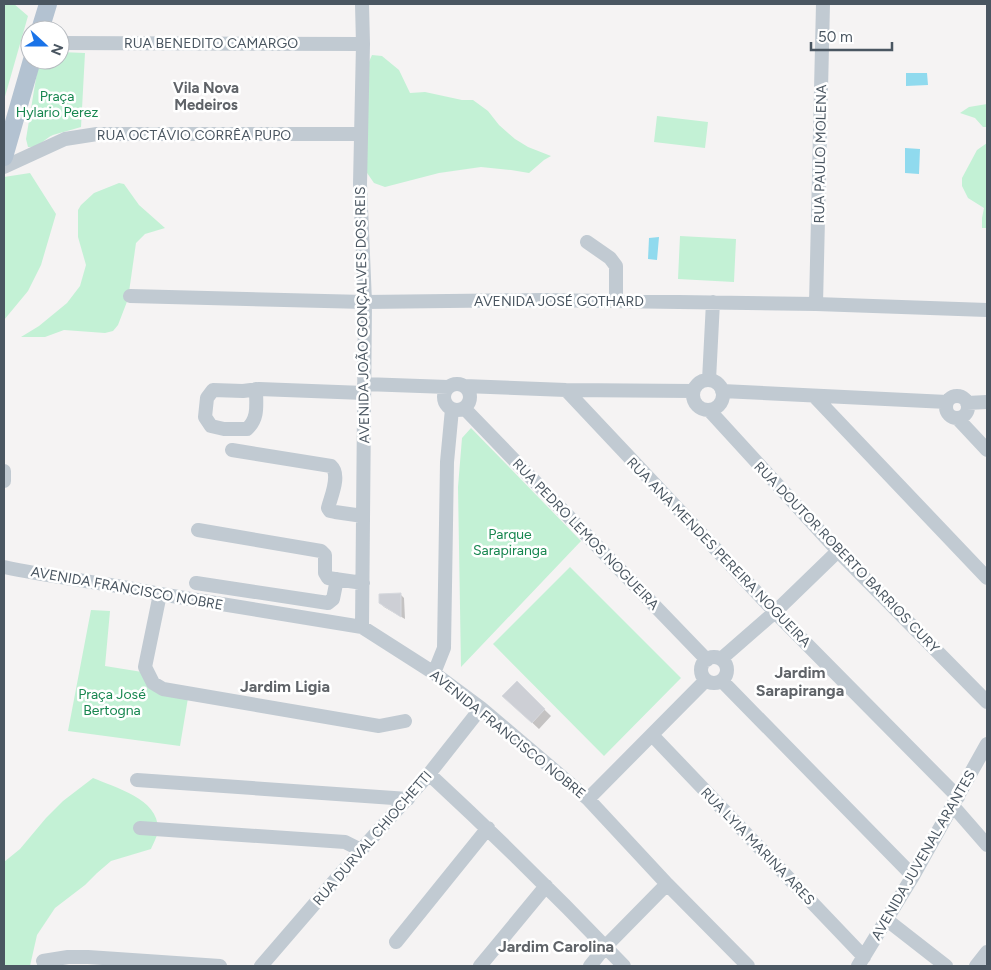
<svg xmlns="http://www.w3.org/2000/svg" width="991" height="970" font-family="Figtree,sans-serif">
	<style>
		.green { fill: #c3f1d5 }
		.water { fill: #90daee }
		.shadow { fill: #0003 }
		.building { fill: #cdcfd5; stroke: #d7d9de }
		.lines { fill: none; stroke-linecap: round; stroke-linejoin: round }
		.minor { stroke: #c1cad2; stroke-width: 14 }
		.major { stroke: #b3c2d1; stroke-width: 18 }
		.labels { text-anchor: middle; stroke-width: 5; stroke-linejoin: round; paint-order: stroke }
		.street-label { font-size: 14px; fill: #4a5661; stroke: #fff }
		.park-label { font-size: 14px; fill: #17864f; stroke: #fff }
		.neighbourhood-label { font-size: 15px; font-weight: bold; fill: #5f6368; stroke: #fff }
		.quarter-label { font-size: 16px; font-weight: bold; fill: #5f6368; stroke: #fff }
	</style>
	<rect width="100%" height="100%" fill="#f5f3f3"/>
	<path class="green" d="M4 4H14L28 16 4 100Z
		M60 52 85 53 81 127C72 130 62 132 53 135 44 139 39 148 28 147L26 139 39 60H60Z
		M372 55 382 56 399 70 410 93 425 92 462 100H473L488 111 499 125 515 139 528 147 551 156 544 160 529 173 511 170 481 167 439 173 385 187 374 183 365 170 368 64Z
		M987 104V127H983L975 118 960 113 969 107Z
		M657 116 708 122 705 148 654 142Z
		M987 143V228H982V218L984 208 968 198 962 186V178L977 150Z
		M30 173 56 214 41 265 28 291 4 320V177Z
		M119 183 124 184 139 205 165 228 145 234 136 243 128 299 118 325 113 331 105 333 64 330 45 337H21L39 326 67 303 80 286 86 265 78 237V210L81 205 94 193Z
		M680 236 736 239 734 282 678 279Z
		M471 428 581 541 461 667 458 487 462 438Z
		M570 567 681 678 604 756 493 644Z
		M91 610 110 611 105 666 142 672 188 698 180 746 68 731Z
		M93 778C116 788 160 799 158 831 157 837 153 844 151 849L111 861 97 873 85 885 55 908 37 935 30 966H4V862L20 849 46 818 63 801Z"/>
	<path class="water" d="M906 73H927L928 85 906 86Z
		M905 148 920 149 919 174 905 173Z
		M659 237 657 260 648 259 649 238Z"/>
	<path class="shadow" d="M400 594 404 598 405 619 384 607 380 602Z
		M517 683 551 716 539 729 510 702Z"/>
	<path class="building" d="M401 593V617L379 603V594Z
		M517 681 545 709 532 723 502 696Z"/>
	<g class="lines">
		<path class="minor" d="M362 4 363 44 360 184 365 302 362 627
			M60 43 363 44
			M4 167 65 139 97 134H361
			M587 242 610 258 616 266V300
			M130 296 365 302 542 300 816 304 987 310
			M816 304 823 4
			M709 380 713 302
			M693 395a15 15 0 1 1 30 0a15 15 0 1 1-30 0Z
			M444 397a13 13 0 1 1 26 0a13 13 0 1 1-26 0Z
			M364 384 448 387
			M464 386 566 390 693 391
			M256 389C256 405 259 418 247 429H224L211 426 205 417 207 398 213 390 243 391 259 389 364 393
			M566 390 775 612 958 797
			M722 391 947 402
			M814 396 987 578
			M946 407a11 11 0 1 1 22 0a11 11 0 1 1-22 0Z
			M967 403 987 402
			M464 408 707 660
			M709 410 838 551 987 702
			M958 419 987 450
			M232 450 331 466C341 475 331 496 328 508L330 511 335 512 363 516
			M4 471V481
			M198 530 321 551 325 555V573L328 578 363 583
			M4 567C55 578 108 583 160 594L362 627 434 673 481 708 588 799 667 884 748 966
			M196 583 328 603 333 599 337 579
			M160 594 145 667 153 683 163 689 379 726 405 721
			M701 670a13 13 0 1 1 26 0a13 13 0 1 1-26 0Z
			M721 659 775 612 838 551
			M434 673 444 648 447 462 452 409
			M722 681 913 876
			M652 735 864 957
			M429 774C496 836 561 900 624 966
			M137 780 408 799
			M588 799 706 680
			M953 806 987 845
			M140 828 345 842 361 850
			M887 920 946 966
			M396 942 488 828
			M43 961 68 957H88L220 966
			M261 966 361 850 429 774 481 708
			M480 966 546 886
			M590 966 605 947 667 884
			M858 966 913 876 987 744
			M976 966 987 952"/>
		<path class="major" d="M40 30 48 4
			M4 157 32 60"/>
	</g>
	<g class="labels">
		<g class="street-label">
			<text x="211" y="48">RUA BENEDITO CAMARGO</text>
			<text x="194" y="140">RUA OCTÁVIO CORRÊA PUPO</text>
			<text transform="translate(820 154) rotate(-89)" y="5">RUA PAULO MOLENA</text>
			<text x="559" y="306">AVENIDA JOSÉ GOTHARD</text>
			<text transform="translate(362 315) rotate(-91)" y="5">AVENIDA JOÃO GONÇALVES DOS REIS</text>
			<text transform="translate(586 534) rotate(46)" y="5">RUA PEDRO LEMOS NOGUEIRA</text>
			<text transform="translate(719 552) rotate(46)" y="5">RUA ANA MENDES PEREIRA NOGUEIRA</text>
			<text transform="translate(847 557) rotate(46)" y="5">RUA DOUTOR ROBERTO BARRIOS CURY</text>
			<text transform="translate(127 588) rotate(10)" y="5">AVENIDA FRANCISCO NOBRE</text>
			<text transform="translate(508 734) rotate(39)" y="5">AVENIDA FRANCISCO NOBRE</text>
			<text transform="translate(372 838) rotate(-49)" y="5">RUA DURVAL CHIOCHETTI</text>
			<text transform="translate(758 846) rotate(46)" y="5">RUA LYIA MARINA ARES</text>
			<text transform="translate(923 855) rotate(-60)" y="5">AVENIDA JUVENAL ARANTES</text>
		</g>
		<g class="park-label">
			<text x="57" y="101">Praça<tspan x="57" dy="16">Hylario Perez</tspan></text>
			<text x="510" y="539">Parque<tspan x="510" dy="16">Sarapiranga</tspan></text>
			<text x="112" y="699">Praça José<tspan x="112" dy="16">Bertogna</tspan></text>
		</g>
		<g class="neighbourhood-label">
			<text x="206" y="93">Vila Nova<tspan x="206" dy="17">Medeiros</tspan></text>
		</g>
		<g class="quarter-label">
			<text x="800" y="678">Jardim<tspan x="800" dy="18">Sarapiranga</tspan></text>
			<text x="285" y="692">Jardim Ligia</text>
			<text x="556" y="952">Jardim Carolina</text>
		</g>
	</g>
	<rect width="991" height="970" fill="none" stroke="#4a5661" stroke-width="10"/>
	<g transform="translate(45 45) rotate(111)"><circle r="24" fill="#ffffff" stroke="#b7bbc0"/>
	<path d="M0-4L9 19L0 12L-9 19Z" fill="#1a73e8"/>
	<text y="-8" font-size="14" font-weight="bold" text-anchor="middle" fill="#4a5661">N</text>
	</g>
	<path d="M811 42v8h81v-8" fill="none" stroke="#4a5661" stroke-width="2.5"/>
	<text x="818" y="42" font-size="15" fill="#4a5661" stroke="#ffffff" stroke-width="4" paint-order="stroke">50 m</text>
</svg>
